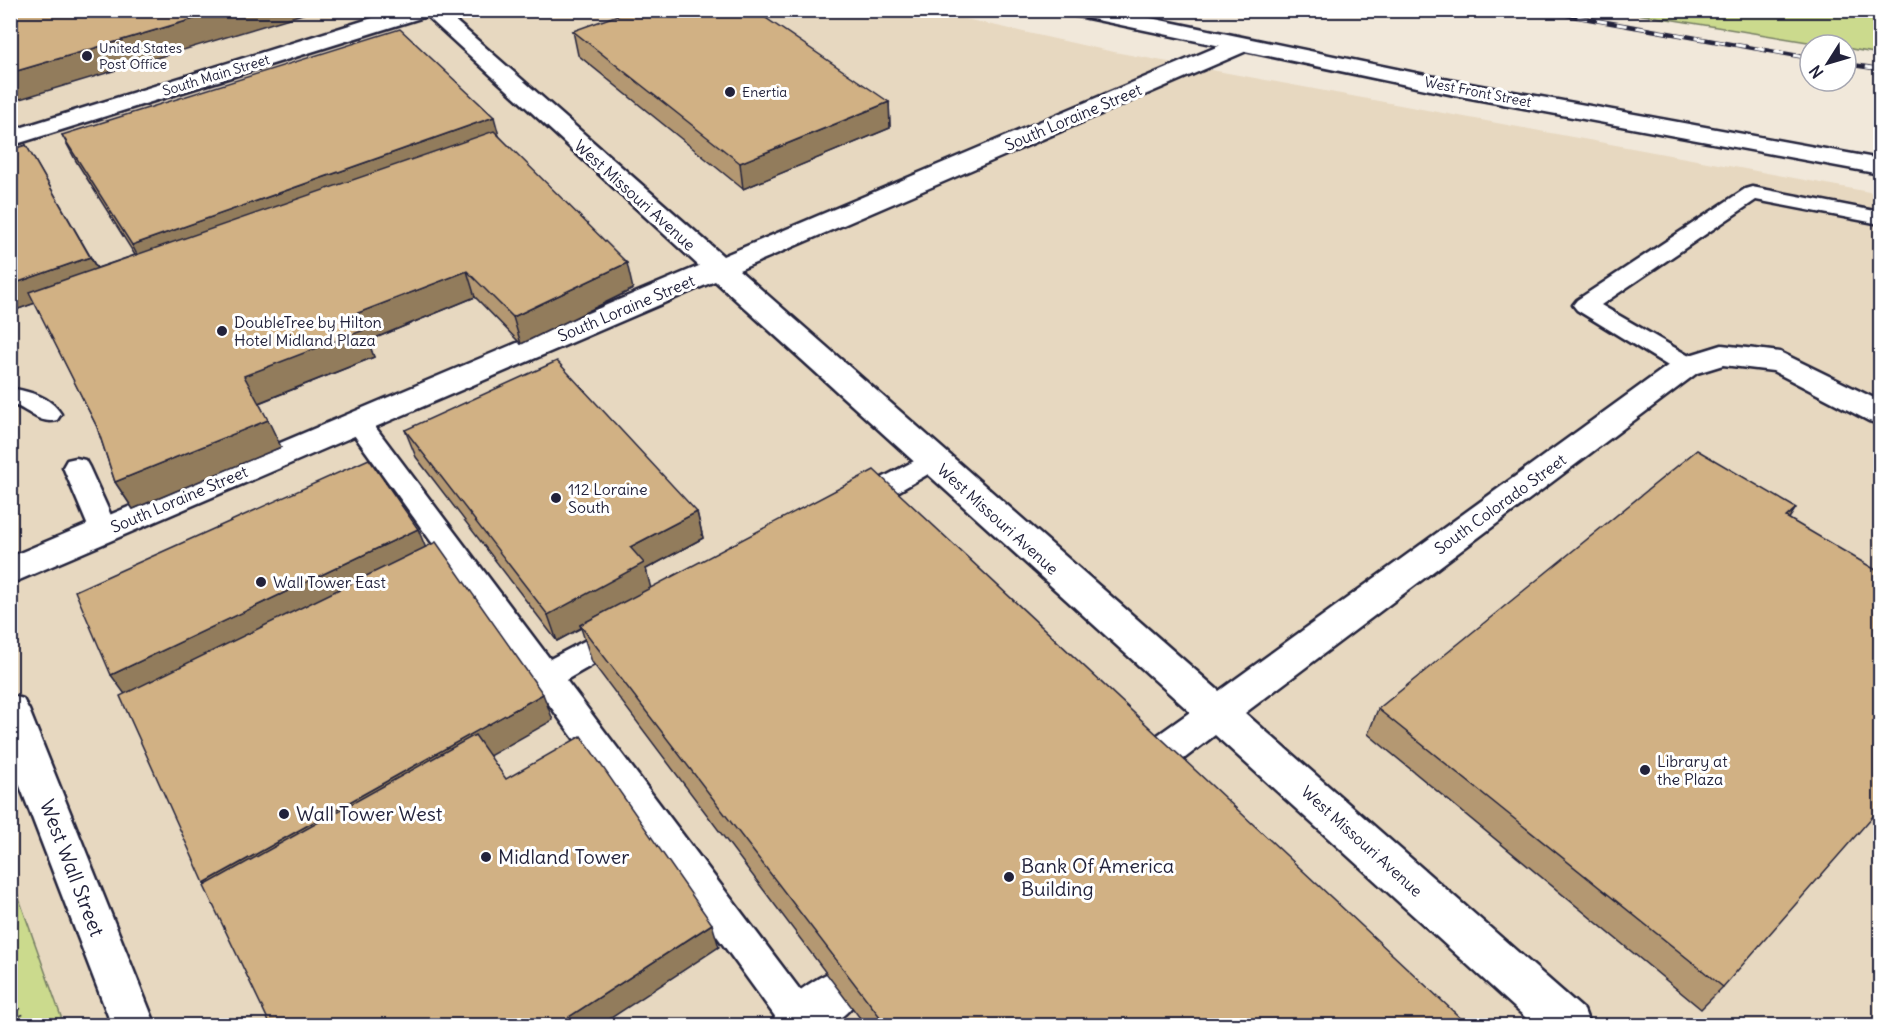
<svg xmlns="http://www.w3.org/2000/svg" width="1891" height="1036" font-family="Delius,sans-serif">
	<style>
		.built { fill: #e7d8c0 }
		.green { fill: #cbda8d; stroke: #767e64; stroke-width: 1.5 }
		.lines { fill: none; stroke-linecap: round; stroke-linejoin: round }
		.service-casing { stroke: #22223b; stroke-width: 5 }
		.minor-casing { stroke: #22223b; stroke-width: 5 }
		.tertiary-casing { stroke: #22223b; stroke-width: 5 }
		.primary-casing { stroke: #22223b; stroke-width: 5 }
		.path { stroke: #22223b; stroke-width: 4.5; stroke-dasharray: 1.5 5; stroke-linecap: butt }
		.service { fill: #fff; fill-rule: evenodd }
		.minor { fill: #fff; fill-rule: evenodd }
		.tertiary { fill: #fff; fill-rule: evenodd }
		.primary { fill: #fff; fill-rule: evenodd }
		.rail-casing { stroke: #22223b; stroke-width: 4.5 }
		.rail { stroke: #fff; stroke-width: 3; stroke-dasharray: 10; stroke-linecap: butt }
		.wall { fill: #b49872; stroke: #22223b; stroke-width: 1.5 }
		.shaded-wall { fill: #927c5c; stroke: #22223b; stroke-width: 1.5 }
		.building { fill: #d1b184; stroke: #22223b; stroke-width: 1.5 }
		.poi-dot { fill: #22223b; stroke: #fff; stroke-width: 2 }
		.labels { text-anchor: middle; stroke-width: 6; stroke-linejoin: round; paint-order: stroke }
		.far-poi-label { font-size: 14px; fill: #22223b; stroke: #fff; text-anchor: start }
		.far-street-label { font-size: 14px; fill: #22223b; stroke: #fff }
		.street-label { font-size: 16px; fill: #22223b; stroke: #fff }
		.poi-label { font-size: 16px; fill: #22223b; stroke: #fff; text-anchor: start }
		.near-poi-label { font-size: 20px; fill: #22223b; stroke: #fff; text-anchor: start }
		.near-street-label { font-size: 20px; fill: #22223b; stroke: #fff }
	</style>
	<rect width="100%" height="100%" fill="#f1e8da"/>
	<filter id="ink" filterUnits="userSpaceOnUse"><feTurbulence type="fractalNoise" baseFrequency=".0167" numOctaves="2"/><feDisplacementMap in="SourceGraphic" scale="12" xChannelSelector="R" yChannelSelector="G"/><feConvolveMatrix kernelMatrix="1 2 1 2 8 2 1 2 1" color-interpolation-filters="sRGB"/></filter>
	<g filter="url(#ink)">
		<path class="built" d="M10 11H930L1109 51 1880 194V1025H11Z"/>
		<path class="green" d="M1619 11H1880V54L1846 48V45H1826Z
			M10 876H11L64 1025H11Z"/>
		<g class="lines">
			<g class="service-casing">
				<path id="service" d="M1752 187 1880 212V224L1756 200 1601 305 1696 360 1699 366 1696 372 1687 374 1678 372 1577 310 1573 305 1577 300 1745 189Z
					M10 388C30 392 50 396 61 414L57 420C38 425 28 408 10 404Z
					M358 413 367 416 550 659 611 627 621 623 631 627 636 635 631 643 566 680 813 1007 818 1020 816 1026H782L349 428 345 422 349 416Z
					M933 451 942 454 946 460 942 466 868 509 859 512 850 509 846 502 850 495Z
					M76 458 85 460 89 467 118 531 114 538 104 541 94 538 90 531 63 467 67 460Z"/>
			</g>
			<g class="minor-casing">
				<path id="minor" d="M420 10H443L723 256 1233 40H1249L1252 45 1249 50 739 270 1219 691 1677 359 1722 345 1780 352 1880 401V424L1869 421 1773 371 1723 365 1697 373 1245 713 1584 1010 1590 1026H1535L1215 735 1159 778 1145 783 1131 778 1126 766 1131 754 1190 712 715 281 10 584V557L699 266Z
					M840 968 855 974 862 989C843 1034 811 1026 770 1026 781 1000 814 978 840 968Z"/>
			</g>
			<g class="tertiary-casing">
				<path id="tertiary" d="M398 10H432L430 15 10 146V131Z
					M10 695 23 699 29 710 156 1026H112L10 760Z"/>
			</g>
			<g class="primary-casing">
				<path id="primary" d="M1068 10H1112L1454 81 1880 159V174L1454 95 1078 16 1070 15Z"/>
			</g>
			<path class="path" d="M10 984 25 1026"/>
			<use href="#service" class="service"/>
			<use href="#minor" class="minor"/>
			<use href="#tertiary" class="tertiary"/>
			<use href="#primary" class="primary"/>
			<g class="rail-casing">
				<path id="rail" d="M1538 10 1810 58
					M1846 64 1880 69"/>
			</g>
			<use href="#rail" class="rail"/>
		</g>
		<path class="wall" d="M573 31 889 102 890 128 743 189 578 55Z
			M62 135 499 136 633 289 521 344 475 297 368 341 374 357 259 403 281 447 133 509 115 482 97 427 35 303 10 312 26 145 97 268 135 255 76 161Z
			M405 430 697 512 703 538 646 569 650 588 1469 1026H866L592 662 581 628 557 641 416 457Z
			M1789 519 1723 987 1701 1009 1368 734 1378 709Z"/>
		<path class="shaded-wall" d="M224 10H316L10 102V73Z
			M889 102 890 128 743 189 740 163Z
			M494 117 501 143 146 272 132 245Z
			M90 257 103 279 10 312V285Z
			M627 263 633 289 521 344 513 317Z
			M467 271 475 297 368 341 374 357 258 403 244 376 350 316Z
			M268 420 281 447 133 509 115 482Z
			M1796 508 1778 535 1786 517Z
			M697 512 703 538 646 569 651 589 580 625 581 628 557 641 548 615 630 547Z
			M418 529 427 551 127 697 111 675Z
			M543 694 553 720 224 906 204 883Z
			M712 924 719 947 599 1026H555Z"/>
		<path class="building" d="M10 10H224L10 73Z
			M632 10H754L889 102 740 163 573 31Z
			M400 29 494 117 132 245 62 135Z
			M494 131 627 263 513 317 467 271 350 316 364 330 244 376 268 420 115 482 97 427 29 292Z
			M26 145 90 257 10 285V150Z
			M557 361 697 512 630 547 644 563 548 615 405 430Z
			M1697 450 1796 508 1786 517 1881 573V807L1723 987 1378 709Z
			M369 459 418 529 111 675 75 591Z
			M874 470 1469 1026H887L580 625Z
			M436 542 543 694 204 883 120 696Z
			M475 735 506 779 581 736 712 924 555 1026H271L204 886Z"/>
	</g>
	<g class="poi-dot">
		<circle cx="87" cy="56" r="6"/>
		<circle cx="730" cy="92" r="6"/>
		<circle cx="222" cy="331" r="6"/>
		<circle cx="556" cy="498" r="6"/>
		<circle cx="261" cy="582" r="6"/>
		<circle cx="1645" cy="770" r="6"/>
		<circle cx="284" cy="814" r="6"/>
		<circle cx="486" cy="857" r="6"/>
		<circle cx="1009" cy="877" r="6"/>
	</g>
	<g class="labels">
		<g class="far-poi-label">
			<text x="99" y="53">United States<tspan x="99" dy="16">Post Office</tspan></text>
			<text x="742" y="97">Enertia</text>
		</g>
		<g class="far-street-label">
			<text transform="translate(216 75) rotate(-17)" y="5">South Main Street</text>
			<text transform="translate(1478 92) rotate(11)" y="5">West Front Street</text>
		</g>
		<g class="street-label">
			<text transform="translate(1073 117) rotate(-23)" y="6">South Loraine Street</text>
			<text transform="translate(635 195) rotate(42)" y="6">West Missouri Avenue</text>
			<text transform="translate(626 308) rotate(-23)" y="6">South Loraine Street</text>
			<text transform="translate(179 499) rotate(-23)" y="6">South Loraine Street</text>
			<text transform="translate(1500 504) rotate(-36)" y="6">South Colorado Street</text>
			<text transform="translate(998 519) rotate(42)" y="6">West Missouri Avenue</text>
			<text transform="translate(1362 841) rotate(42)" y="6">West Missouri Avenue</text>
		</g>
		<g class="poi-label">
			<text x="234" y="328">DoubleTree by Hilton<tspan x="234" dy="18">Hotel Midland Plaza</tspan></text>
			<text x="568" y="495">112 Loraine<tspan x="568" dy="18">South</tspan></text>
			<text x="273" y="588">Wall Tower East</text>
			<text x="1657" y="767">Library at<tspan x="1657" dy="18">the Plaza</tspan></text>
		</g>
		<g class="near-poi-label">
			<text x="296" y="821">Wall Tower West</text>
			<text x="498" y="864">Midland Tower</text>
			<text x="1021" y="873">Bank Of America<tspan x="1021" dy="23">Building</tspan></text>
		</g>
		<g class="near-street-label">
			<text transform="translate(72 868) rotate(69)" y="7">West Wall Street</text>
		</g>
	</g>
	<rect width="1891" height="1036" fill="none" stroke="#fff" stroke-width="36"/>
	<rect x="18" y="18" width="1855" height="1000" fill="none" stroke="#22223b" stroke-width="2" filter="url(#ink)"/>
	<g transform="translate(1828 63) rotate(233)"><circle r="28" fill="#ffffff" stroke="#a7a7b1" stroke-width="1.5"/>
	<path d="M0-4.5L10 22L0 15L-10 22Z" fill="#22223b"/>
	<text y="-9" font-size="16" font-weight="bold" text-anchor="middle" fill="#22223b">N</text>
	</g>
</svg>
